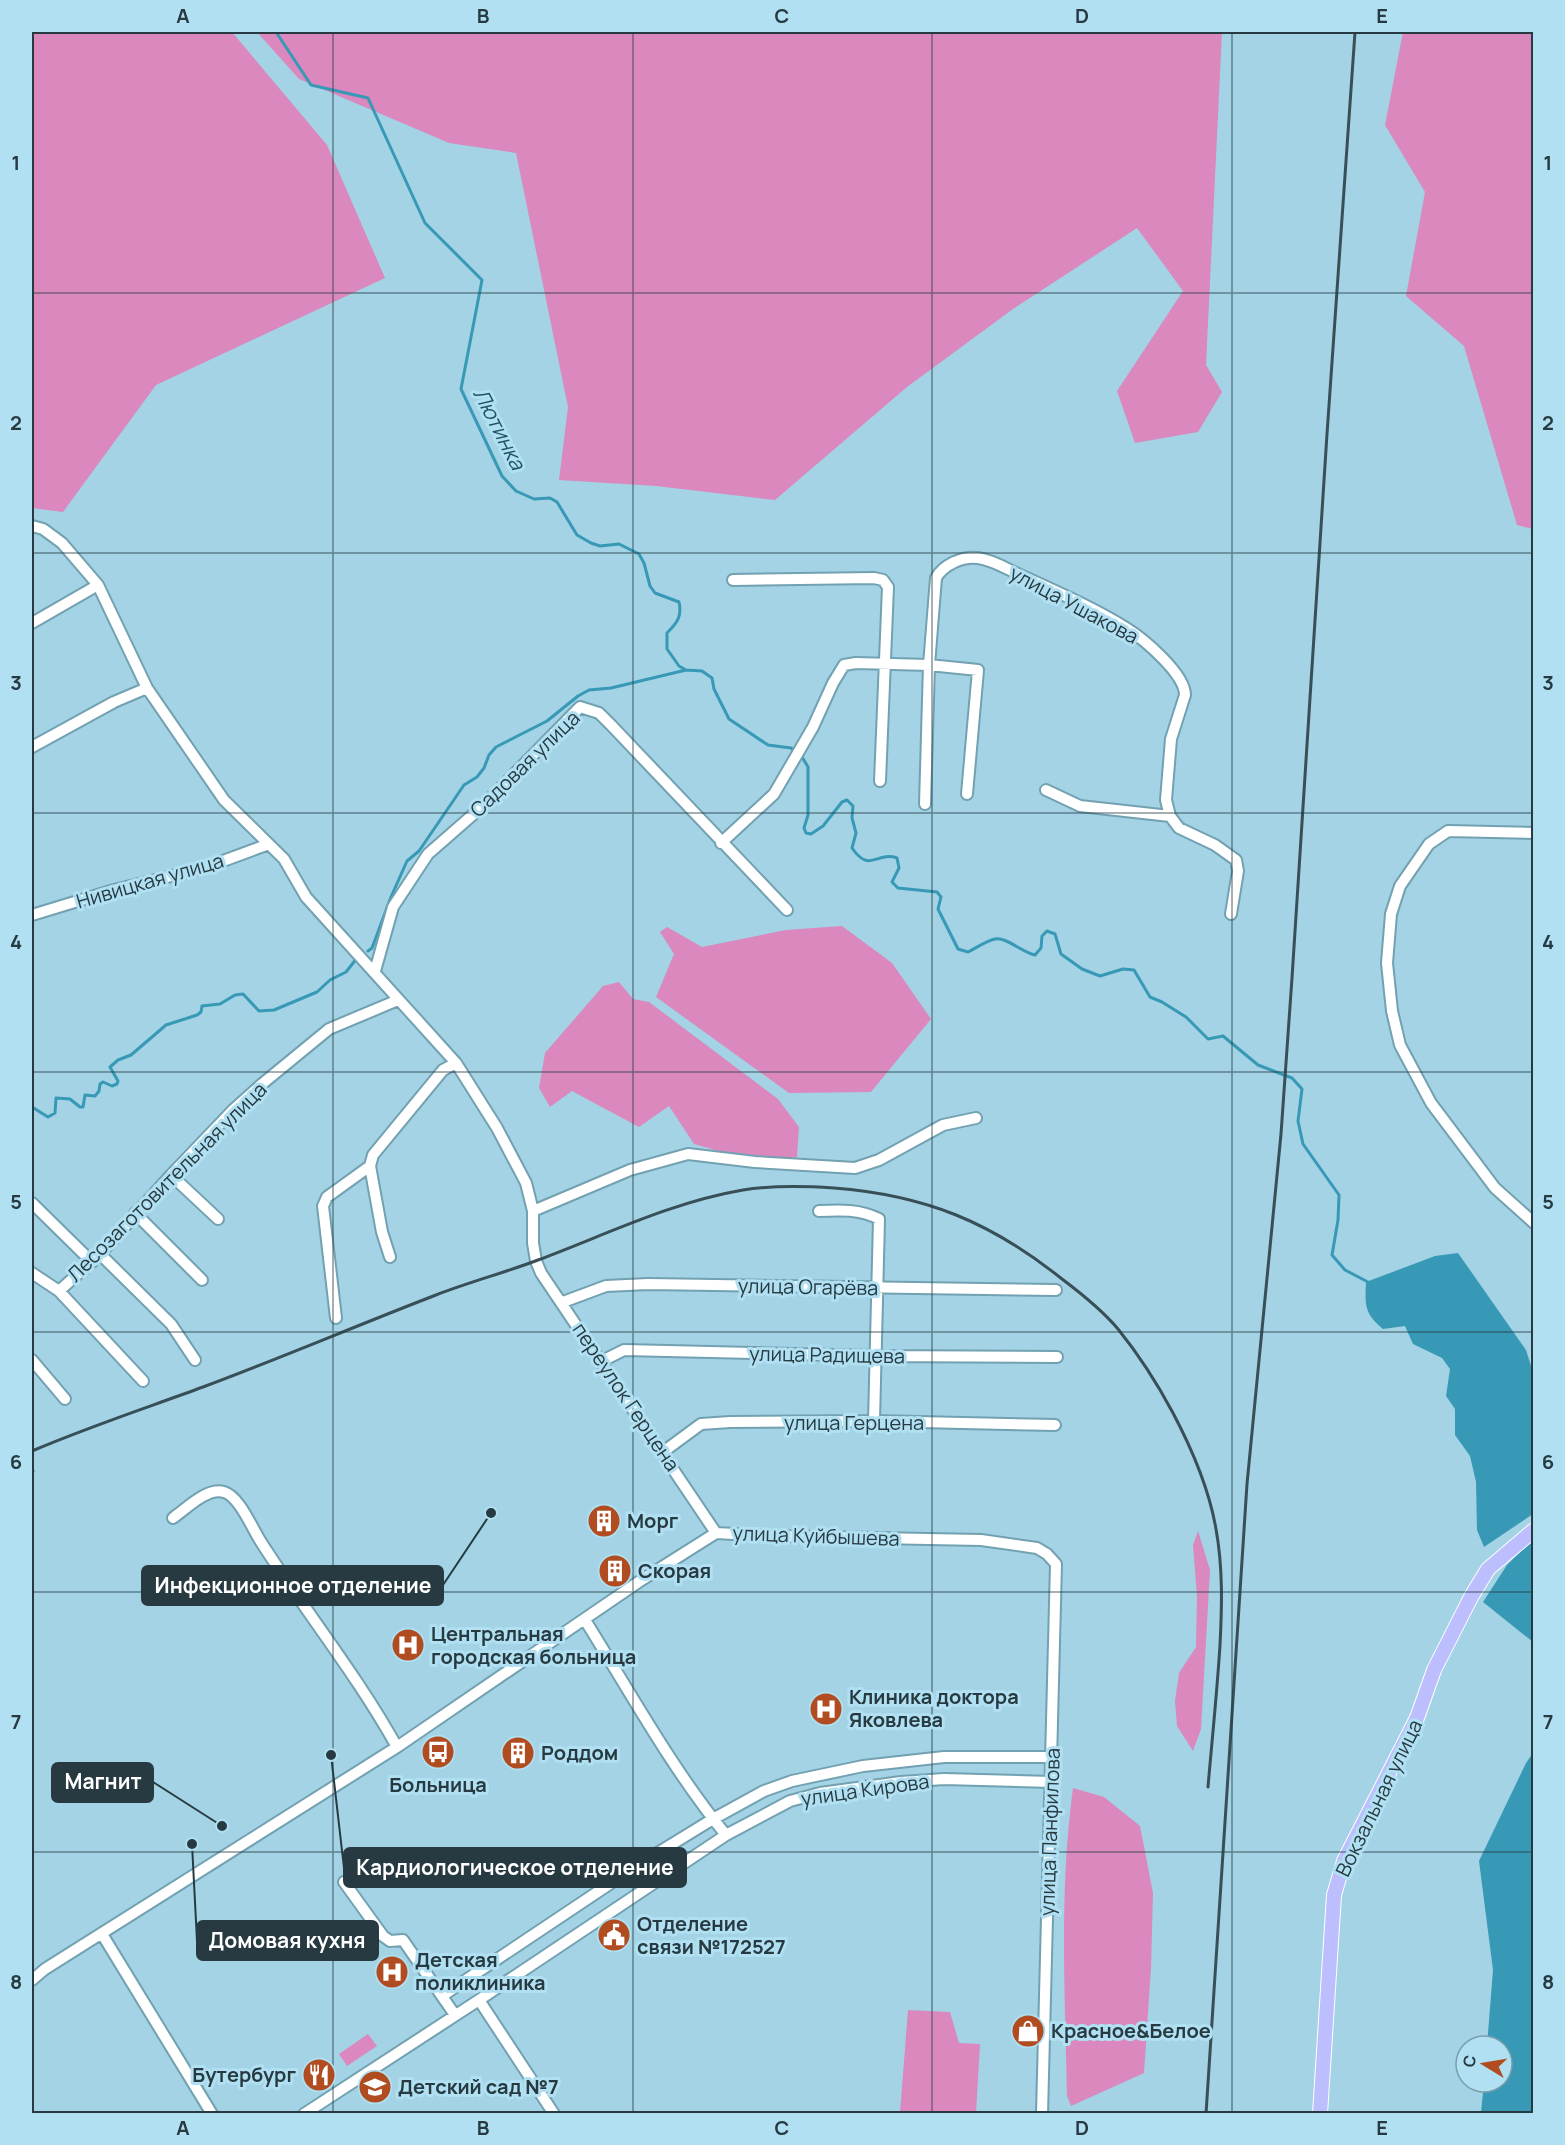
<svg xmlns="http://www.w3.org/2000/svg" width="1565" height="2145" font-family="Manrope,sans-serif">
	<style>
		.green { fill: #da88bd }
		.water { fill: #3799b6 }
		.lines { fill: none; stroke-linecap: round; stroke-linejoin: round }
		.stream { stroke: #3799b6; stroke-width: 3 }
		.minor-casing { stroke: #72a1b1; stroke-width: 14 }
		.major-casing { stroke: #fff; stroke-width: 16 }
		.minor { stroke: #fff; stroke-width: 10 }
		.major { stroke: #bdbefd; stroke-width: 14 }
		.rail { stroke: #384f57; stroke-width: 3 }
		.grid { fill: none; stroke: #273a41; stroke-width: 1.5; stroke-opacity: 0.55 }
		.labels { text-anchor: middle; stroke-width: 6; stroke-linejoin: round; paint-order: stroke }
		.street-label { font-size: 20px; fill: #273a41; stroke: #b0e0f2 }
		.poi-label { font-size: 20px; font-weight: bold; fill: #273a41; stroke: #b0e0f2; text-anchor: start }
		.water-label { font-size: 21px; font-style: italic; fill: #1d5363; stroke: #b0e0f2 }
		.leader { fill: none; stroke: #273a41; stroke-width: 2 }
		.callout-dot { fill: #273a41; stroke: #b0e0f2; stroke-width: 2 }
		.callout { fill: #273a41; stroke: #273a41; stroke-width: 2 }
		.callout-label { font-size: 21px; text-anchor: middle; font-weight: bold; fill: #fff }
		.neatline { fill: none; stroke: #273a41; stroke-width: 2 }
		.grid-label { font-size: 20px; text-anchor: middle; font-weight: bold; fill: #273a41 }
	</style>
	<rect width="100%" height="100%" fill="#a3d3e4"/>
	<path class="green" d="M32 32H232L327 145 385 278 156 385 63 512 32 508Z
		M257 32H1222L1206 365 1222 392 1198 432 1135 443 1117 391 1183 291 1137 228 1013 309 907 387 775 500 656 486 559 480 568 407 516 153 449 143 299 79Z
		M1403 32H1533V529L1517 525 1464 346 1406 296 1425 192 1385 125Z
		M842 926 892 963 931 1019 871 1092 789 1093 656 997 674 954 660 932 667 927 702 947 786 930Z
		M619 982 633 999 649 1002 778 1099 799 1127 797 1157C761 1162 728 1154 694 1144L669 1106 639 1127 572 1091 550 1107 539 1088 545 1053 603 986Z
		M1198 1531 1210 1570 1201 1729 1193 1751 1177 1726 1175 1701 1179 1673 1196 1647 1197 1596 1193 1545Z
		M1073 1788 1104 1797 1140 1826 1153 1893 1151 1968 1144 2073 1071 2106 1067 2096C1065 1994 1059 1890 1073 1788Z
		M908 2010 950 2012 959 2043 980 2044 976 2113H900Z
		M368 2034 377 2046 347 2066 339 2054Z"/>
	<path class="water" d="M1458 1253 1526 1350 1533 1372V1514L1484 1547 1477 1530 1476 1482 1470 1456 1455 1435V1409L1446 1396 1450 1369 1442 1358 1413 1344 1405 1326 1383 1329C1364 1313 1365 1305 1366 1282L1435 1256Z
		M1533 1539V1642L1483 1602 1507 1565Z
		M1533 1753V2113H1481L1484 2082H1502V2046H1487L1493 1970 1479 1861 1526 1763Z"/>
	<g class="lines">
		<path class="stream" d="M276 32 311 85 368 98 425 223 482 280 461 389 502 476 516 491 534 499 550 498 557 502 577 535 591 543 600 546 619 544 639 554 644 563 650 586 655 593 679 602C682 616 678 622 667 633V649L679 666 686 670 702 671 712 678 714 689 729 719 768 745 791 748 802 757 808 767V815L804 828 806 833 811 834 823 826 842 802 847 800 853 806 852 818 856 833 852 848C870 874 876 851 897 858L899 868 892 882 898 888 937 892 941 897 938 909 958 949 968 952C976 948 986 941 995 939 1007 937 1021 952 1035 955L1041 948 1042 936 1047 931 1055 934 1061 954 1082 969 1100 976 1123 969 1134 970 1150 997 1162 1002 1186 1017 1208 1039 1223 1036 1258 1065 1292 1078 1302 1089 1298 1121 1303 1144 1339 1195 1338 1220 1332 1255 1345 1270 1368 1282
			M368 951 372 948 391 897 407 861 419 851 464 785 477 777 484 768 489 755 496 747 547 721 578 696 589 690 611 688 686 670
			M32 1107 48 1117 55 1113 56 1098 70 1099 80 1107H83L85 1095 95 1096 99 1091 100 1084 103 1082 112 1086 117 1084 118 1081 110 1067 118 1060 131 1055 166 1025 197 1015 201 1012 202 1006 220 1004 235 995 243 994 259 1011 274 1010 317 992 330 980 346 972 357 958"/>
		<g class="minor-casing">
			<path id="minor" d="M32 526 43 529 62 543 98 585 147 688 224 800 284 859 306 897 456 1063 497 1128 526 1183 533 1211V1243L536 1261 541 1273 716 1533
				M733 580 874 578 883 580 888 587 880 781
				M32 623 98 585
				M32 747 114 702 147 688
				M1046 790 1080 806 1170 816
				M925 804 929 665 936 578C943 565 962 556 978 558 993 560 1007 569 1020 575 1055 591 1094 608 1126 628 1144 639 1185 674 1185 695L1171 739 1166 800 1170 816 1179 828 1215 845 1236 860 1238 871 1231 914
				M1534 833 1448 831 1429 844 1400 886 1391 914 1387 963 1392 1011 1400 1045 1431 1103 1495 1188 1534 1223
				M721 843 774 794 813 727 833 683 844 665 856 663 929 665 978 670 967 794
				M32 915 114 890 204 868 269 844
				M375 971 393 907 428 854 484 805 580 707 599 713 611 725 787 910
				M171 1175 218 1219
				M32 1203 92 1262
				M533 1211 630 1170 688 1154 755 1162 855 1168 879 1160 943 1125 976 1118
				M819 1211C840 1210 860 1209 879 1219L874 1421
				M135 1213 202 1280
				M100 1254 171 1324 195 1360
				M390 1257 382 1232 370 1166 373 1155 443 1070 456 1063
				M32 1273 59 1291 143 1381
				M59 1291 100 1254 171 1175 233 1110 262 1084 329 1029 398 1000
				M563 1302 606 1286 648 1284 1056 1290
				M336 1318 323 1206 327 1197 370 1166
				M32 1360 65 1399
				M600 1362 624 1350 875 1356 1057 1357
				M663 1452 701 1424 730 1422 874 1421 1055 1425
				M173 1518C186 1509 207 1487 224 1492 239 1496 252 1528 261 1542 305 1611 357 1675 397 1747
				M585 1620C630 1692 672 1769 726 1835
				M344 1882 383 1936 390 1941 403 1940 455 2015
				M102 1934 212 2114
				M32 1980 45 1969 397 1747 640 1581 716 1533 771 1536 981 1540 1037 1548 1047 1554 1056 1564 1042 2114
				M442 1996 638 1865 713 1819 764 1791 792 1781 863 1766 944 1757H1052
				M479 2000 554 2114
				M304 2114 479 2000 726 1835 790 1801 820 1793 901 1782 944 1779 1051 1782"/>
		</g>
		<g class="major-casing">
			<path id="major" d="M1320 2114 1334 1895 1344 1861 1417 1718 1434 1670 1471 1597 1488 1569 1534 1530"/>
		</g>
		<use href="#minor" class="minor"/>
		<use href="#major" class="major"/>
		<path class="rail" d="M32 1451C88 1427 146 1408 203 1387 281 1358 358 1325 436 1295 469 1282 504 1273 538 1260 605 1235 672 1202 743 1190 773 1185 804 1186 834 1188 925 1195 991 1222 1062 1279 1082 1294 1102 1310 1118 1329 1139 1355 1157 1383 1173 1413 1192 1449 1209 1488 1216 1529 1223 1568 1222 1606 1220 1645 1217 1693 1212 1740 1208 1787
			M32 1471H33
			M1206 2114 1247 1484 1281 1134 1292 978 1327 434 1355 32"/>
	</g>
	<path class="grid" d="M333 32V2114M633 32V2114M932 32V2114M1232 32V2114M32 293H1534M32 553H1534M32 813H1534M32 1072H1534M32 1332H1534M32 1592H1534M32 1852H1534"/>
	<defs>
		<g id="building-disc" transform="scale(1.725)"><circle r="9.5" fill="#b14c20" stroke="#b0e0f2"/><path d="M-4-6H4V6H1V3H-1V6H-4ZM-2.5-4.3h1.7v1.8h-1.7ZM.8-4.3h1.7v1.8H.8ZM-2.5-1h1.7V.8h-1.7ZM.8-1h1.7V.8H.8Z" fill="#fff"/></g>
		<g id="hospital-disc" transform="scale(1.725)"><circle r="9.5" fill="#b14c20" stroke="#b0e0f2"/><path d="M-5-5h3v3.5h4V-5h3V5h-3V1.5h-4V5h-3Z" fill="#fff"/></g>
		<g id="bus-disc" transform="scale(1.725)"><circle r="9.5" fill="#b14c20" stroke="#b0e0f2"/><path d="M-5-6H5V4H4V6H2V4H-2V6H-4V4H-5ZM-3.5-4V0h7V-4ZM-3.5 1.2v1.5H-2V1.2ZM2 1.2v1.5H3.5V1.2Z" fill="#fff"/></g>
		<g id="civic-disc" transform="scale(1.725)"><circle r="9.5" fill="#b14c20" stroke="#b0e0f2"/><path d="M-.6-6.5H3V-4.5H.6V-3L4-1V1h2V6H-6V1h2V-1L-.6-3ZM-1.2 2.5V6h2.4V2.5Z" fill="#fff"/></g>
		<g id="shop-disc" transform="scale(1.725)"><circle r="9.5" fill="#b14c20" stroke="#b0e0f2"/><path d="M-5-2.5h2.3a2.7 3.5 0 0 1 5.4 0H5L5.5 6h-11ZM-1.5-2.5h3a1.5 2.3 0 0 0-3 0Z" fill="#fff"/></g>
		<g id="restaurant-disc" transform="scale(1.725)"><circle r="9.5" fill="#b14c20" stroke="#b0e0f2"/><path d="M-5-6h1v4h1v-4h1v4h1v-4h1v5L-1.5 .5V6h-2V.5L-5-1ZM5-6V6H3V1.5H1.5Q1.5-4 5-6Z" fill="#fff"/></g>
		<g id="school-disc" transform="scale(1.725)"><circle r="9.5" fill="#b14c20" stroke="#b0e0f2"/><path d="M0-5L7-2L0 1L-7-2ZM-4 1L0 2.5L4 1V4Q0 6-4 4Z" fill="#fff"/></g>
	</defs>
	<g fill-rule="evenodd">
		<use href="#building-disc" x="604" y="1521"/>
		<use href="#building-disc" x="615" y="1571"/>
		<use href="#hospital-disc" x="408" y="1645"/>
		<use href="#hospital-disc" x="826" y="1709"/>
		<use href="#bus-disc" x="438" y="1752"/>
		<use href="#building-disc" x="518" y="1753"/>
		<use href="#civic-disc" x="614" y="1935"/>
		<use href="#hospital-disc" x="392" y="1972"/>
		<use href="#shop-disc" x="1028" y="2031"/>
		<use href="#restaurant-disc" x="319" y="2075"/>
		<use href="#school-disc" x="375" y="2087"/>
	</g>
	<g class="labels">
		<g class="street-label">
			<text transform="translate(1074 605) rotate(28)" y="7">улица Ушакова</text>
			<text transform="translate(525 764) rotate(-44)" y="7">Садовая улица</text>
			<text transform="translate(150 881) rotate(-16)" y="7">Нивицкая улица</text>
			<text transform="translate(167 1182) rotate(-45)" y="7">Лесозаготовительная улица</text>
			<text transform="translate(808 1287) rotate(1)" y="7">улица Огарёва</text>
			<text transform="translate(827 1355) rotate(1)" y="7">улица Радищева</text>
			<text transform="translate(626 1397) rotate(56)" y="7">переулок Герцена</text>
			<text x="854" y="1430">улица Герцена</text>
			<text transform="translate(816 1536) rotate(2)" y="7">улица Куйбышева</text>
			<text transform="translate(865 1790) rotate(-8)" y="7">улица Кирова</text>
			<text transform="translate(1379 1798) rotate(-64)" y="7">Вокзальная улица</text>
			<text transform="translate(1050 1832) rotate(-88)" y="7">улица Панфилова</text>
		</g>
		<g class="poi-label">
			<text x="627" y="1528">Морг</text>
			<text x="638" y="1578">Скорая</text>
			<text x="431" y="1641">Центральная<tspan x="431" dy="23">городская больница</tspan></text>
			<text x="849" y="1704">Клиника доктора<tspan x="849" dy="23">Яковлева</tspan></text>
			<text x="541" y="1760">Роддом</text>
			<text x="438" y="1792" text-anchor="middle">Больница</text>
			<text x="637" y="1931">Отделение<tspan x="637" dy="23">связи №172527</tspan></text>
			<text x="415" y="1967">Детская<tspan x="415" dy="23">поликлиника</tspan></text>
			<text x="1051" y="2038">Красное&amp;Белое</text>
			<text x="296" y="2082" text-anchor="end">Бутербург</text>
			<text x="398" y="2094">Детский сад №7</text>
		</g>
		<g class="water-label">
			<text transform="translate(499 429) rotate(63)" y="7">Лютинка</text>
		</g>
	</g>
	<path class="leader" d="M491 1513L443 1585M222 1826L153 1782M331 1755L344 1868M192 1844L197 1941"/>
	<g class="callout-dot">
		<circle cx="491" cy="1513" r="6"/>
		<circle cx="222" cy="1826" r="6"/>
		<circle cx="331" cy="1755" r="6"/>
		<circle cx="192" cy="1844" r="6"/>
	</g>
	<g class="callout">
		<rect x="142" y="1566" width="301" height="39" rx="6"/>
		<rect x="52" y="1763" width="101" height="39" rx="6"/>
		<rect x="344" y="1848" width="342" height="39" rx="6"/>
		<rect x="197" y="1921" width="181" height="39" rx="6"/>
	</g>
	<g class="callout-label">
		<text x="293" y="1593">Инфекционное отделение</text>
		<text x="103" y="1789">Магнит</text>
		<text x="515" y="1875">Кардиологическое отделение</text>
		<text x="287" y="1948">Домовая кухня</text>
	</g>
	<rect width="1565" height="2145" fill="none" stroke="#b0e0f2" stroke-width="66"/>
	<g transform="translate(1484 2064) rotate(281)"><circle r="28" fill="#b0e0f2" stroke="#799eab" stroke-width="1.5"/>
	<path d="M0-4.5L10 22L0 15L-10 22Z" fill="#b14c20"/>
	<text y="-9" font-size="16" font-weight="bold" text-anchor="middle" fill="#273a41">С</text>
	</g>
	<rect x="33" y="33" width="1499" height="2079" class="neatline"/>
	<g class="grid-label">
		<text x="183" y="23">A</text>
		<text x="483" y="23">B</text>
		<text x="782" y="23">C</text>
		<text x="1082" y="23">D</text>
		<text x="1382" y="23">E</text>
		<text x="16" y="170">1</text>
		<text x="1548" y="170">1</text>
		<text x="16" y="430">2</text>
		<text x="1548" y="430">2</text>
		<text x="16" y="690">3</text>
		<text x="1548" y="690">3</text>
		<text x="16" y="949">4</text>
		<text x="1548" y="949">4</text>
		<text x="16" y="1209">5</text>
		<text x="1548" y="1209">5</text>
		<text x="16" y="1469">6</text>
		<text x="1548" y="1469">6</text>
		<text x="16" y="1729">7</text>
		<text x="1548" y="1729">7</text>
		<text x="16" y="1989">8</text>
		<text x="1548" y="1989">8</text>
		<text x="183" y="2135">A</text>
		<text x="483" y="2135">B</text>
		<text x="782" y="2135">C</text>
		<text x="1082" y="2135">D</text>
		<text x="1382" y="2135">E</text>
	</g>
</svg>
